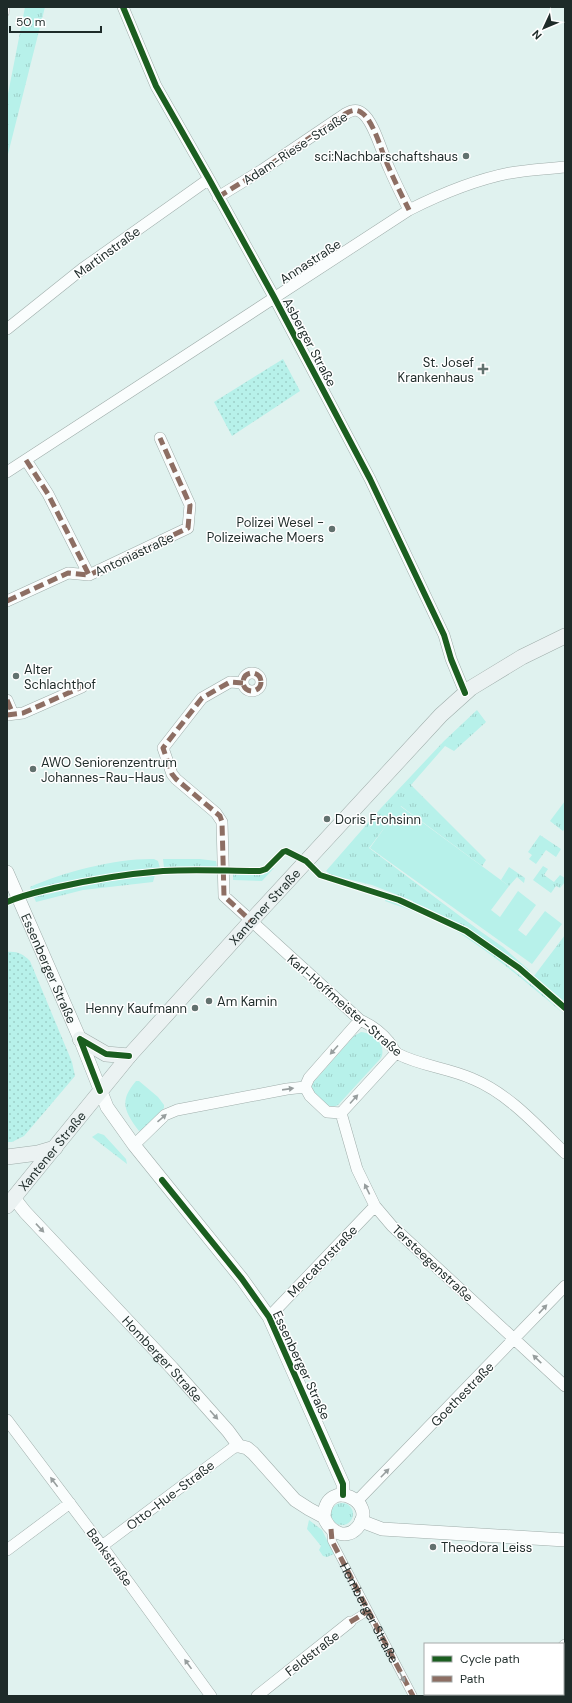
<svg xmlns="http://www.w3.org/2000/svg" width="572" height="1703" font-family="'DM Sans',sans-serif">
	<style>
		.grass { fill: url(#grass-tufts) }
		.park { fill: url(#park-dots) }
		.garden { fill: #b7f1ea }
		.lines { fill: none; stroke-linecap: round; stroke-linejoin: round }
		.pedestrian-casing { stroke: #9fadaa; stroke-width: 9 }
		.minor-casing { stroke: #9fadaa; stroke-width: 12 }
		.tertiary-casing { stroke: #9fadaa; stroke-width: 14 }
		.secondary-casing { stroke: #9fadaa; stroke-width: 16 }
		.pedestrian { stroke: #fafdfd; stroke-width: 8 }
		.minor { stroke: #fafdfd; stroke-width: 11 }
		.tertiary { stroke: #fafdfd; stroke-width: 13 }
		.secondary { stroke: #ebf2f2; stroke-width: 15 }
		.rail-casing { stroke: #c5c9c9; stroke-width: 4.5 }
		.rail { stroke: #fff; stroke-width: 3; stroke-dasharray: 9; stroke-linecap: butt }
		.quiet { stroke: #8d6e63; stroke-width: 5; stroke-dasharray: 10 5; stroke-linecap: butt }
		.cycleway-casing { stroke: #fff; stroke-width: 8 }
		.cycleway { stroke: #1b5e20; stroke-width: 6 }
		.oneway { fill: #979e9e }
		.poi-dot { fill: #62716e; stroke: #fff; stroke-width: 1.5 }
		.labels { text-anchor: middle; stroke-width: 3; stroke-linejoin: round; paint-order: stroke }
		.street-label { font-size: 13px; fill: #1e2b29; stroke: #fff }
		.poi-label { font-size: 13px; fill: #1e2b29; stroke: #fff; text-anchor: start }
	</style>
	<defs>
		<pattern id="grass-tufts" width="24" height="20" patternUnits="userSpaceOnUse"><rect width="24" height="20" fill="#b7f1ea"/><path d="M3 7l-1-3M5 7V3M7 7l1-3M15 17l-1-3M17 17v-4M19 17l1-3" fill="none" stroke="#9dcfc9"/></pattern>
		<pattern id="park-dots" width="8" height="8" patternUnits="userSpaceOnUse"><rect width="8" height="8" fill="#b7f1ea"/><path d="M2 2h.1M6 6h.1" fill="none" stroke="#9dcfc9" stroke-width="1.8" stroke-linecap="round"/></pattern>
	</defs>
	<rect width="100%" height="100%" fill="#e0f2ef"/>
	<path class="grass" d="M25 7H45L7 158V99Z
		M477 710 486 722 454 751 445 746 411 785 486 860 482 866 401 806 369 848 480 931 503 947 530 971 528 974C490 943 458 921 413 902V901L372 885 331 875 326 871 381 808 444 741Z
		M565 801V818L564 820 565 828 563 831 550 821Z
		M540 835 561 849 556 857 546 850 536 864 529 859 532 855 528 852Z
		M154 859 158 861 160 868 104 875 31 890 30 887C63 872 118 858 154 859Z
		M163 859H200L216 861 217 867 164 868Z
		M543 866 548 869 544 875 554 882 560 875 565 878V882L560 888 556 886 551 893 533 880Z
		M509 867 525 878 524 883 517 877 509 886 501 880Z
		M271 868H274L262 881 233 880V874L263 875Z
		M155 875 153 882 83 890 36 902 34 897 103 882Z
		M386 899 441 921 486 948 540 992 565 1015C531 986 498 958 461 934 438 919 410 910 385 901Z
		M565 935V1002L534 976Z
		M361 1032C374 1033 387 1045 381 1058L338 1105C328 1111 311 1095 312 1084L354 1036Z
		M136 1081H139L158 1097 164 1105V1108L144 1129 139 1131C124 1111 119 1101 136 1081Z
		M98 1133 104 1135 126 1159 127 1164 92 1137Z
		M331 1514a11 11 0 1 1 22 0a11 11 0 1 1-22 0Z
		M309 1520 322 1530 334 1554 327 1557 323 1556 319 1550 321 1546 307 1529Z"/>
	<path class="park" d="M283 359 300 391 232 436 214 402Z
		M7 952C17 951 23 954 30 961L72 1062 75 1076 24 1136 12 1142H7Z"/>
	<path class="garden" d="M400 806 509 886 491 910 500 917 518 891 536 905 518 930 526 936 545 911 562 924 532 964 370 848Z"/>
	<g class="lines">
		<g class="pedestrian-casing">
			<path id="pedestrian" d="M331 1529 332 1541 413 1696
				M350 1622 368 1611"/>
		</g>
		<g class="minor-casing">
			<path id="minor" d="M123 7 156 86 209 179 274 297 370 479 444 635 451 659 465 693
				M218 197 262 170 345 114C350 111 356 108 362 113 374 121 382 154 389 168 395 182 402 196 409 210
				M7 329 82 269 209 179
				M26 460 48 494 89 575 188 528 190 505 160 438
				M7 472 409 210C441 194 474 180 510 173 528 170 547 169 565 167
				M7 601 68 573 89 575
				M243 682a9 9 0 1 1 18 0a9 9 0 1 1-18 0Z
				M243 683 230 682 202 698 163 748 172 774 176 779 216 813 222 822 224 896 360 1020C371 1025 381 1032 389 1042 392 1045 393 1051 398 1054 421 1066 449 1068 473 1079 509 1094 537 1126 565 1153
				M7 700 13 714
				M7 715 23 713 82 687
				M360 1020 309 1078 305 1087 310 1096 327 1112 341 1113 396 1053
				M341 1113 357 1169 375 1206 392 1226 565 1386
				M134 1145 165 1115 177 1110 287 1089 305 1087
				M269 1317 375 1206
				M7 1420 102 1546 211 1696
				M357 1501 565 1286
				M102 1546 233 1448 239 1446
				M7 1550 70 1503
				M563 1647 565 1645
				M257 1696 350 1622
				M521 1696 522 1694"/>
		</g>
		<g class="tertiary-casing">
			<g id="tertiary">
				<path id="s1" d="M7 872 80 1039 107 1107 134 1145 242 1279 269 1317 343 1484V1495"/>
				<path id="s2" d="M14 1198 25 1212 172 1368 228 1431 239 1446 247 1448 253 1453 295 1500 309 1509 324 1517C329 1531 345 1541 357 1528 381 1502 325 1475 324 1517"/>
				<path d="M361 1521 382 1529 565 1540"/>
			</g>
		</g>
		<g class="secondary-casing">
			<g id="secondary">
				<path d="M80 1039 106 1054 129 1056"/>
				<path d="M7 1157 38 1153 55 1148"/>
				<path id="s3" d="M7 1206 129 1056 251 921 441 715 471 688 522 657 565 636"/>
			</g>
		</g>
		<use href="#pedestrian" class="pedestrian"/>
		<use href="#minor" class="minor"/>
		<use href="#tertiary" class="tertiary"/>
		<use href="#secondary" class="secondary"/>
		<g class="rail-casing">
			<path id="rail" d="M7 14 8 7"/>
		</g>
		<use href="#rail" class="rail"/>
		<g class="quiet">
			<path d="M218 197 262 170 345 114C350 111 356 108 362 113 374 121 382 154 389 168 395 182 402 196 409 210"/>
			<path d="M26 460 48 494 89 575 188 528 190 505 160 438"/>
			<path d="M7 601 68 573 89 575"/>
			<circle cx="252" cy="682" r="9"/>
			<path d="M243 683 230 682 202 698 163 748 172 774 176 779 220 816 222 822 224 896 251 921"/>
			<path d="M7 700 13 714"/>
			<path d="M7 715 23 713 82 687"/>
			<path id="s4" d="M331 1529 332 1541 413 1696"/>
			<path d="M350 1622 368 1611"/>
		</g>
		<g class="cycleway-casing">
			<path id="cycleway" d="M123 7 156 86 209 179 274 297 370 479 444 635 451 659 465 693
				M7 902C22 895 38 892 54 888 89 880 126 874 163 871 195 869 228 871 260 871L266 869 283 852 286 851 306 861 320 875 399 900 466 931 519 968 565 1008
				M80 1039 100 1091
				M80 1039 106 1054 129 1056
				M162 1180 242 1279 269 1317 343 1484V1495"/>
		</g>
		<use href="#cycleway" class="cycleway"/>
	</g>
	<defs><path id="oneway-solid" d="M-6-.8H1V-3.2L6.5 0L1 3.2V.8H-6Z"/></defs>
	<g class="oneway">
		<use href="#oneway-solid" transform="translate(334 1050) rotate(132)"/>
		<use href="#oneway-solid" transform="translate(288 1089) rotate(-8)"/>
		<use href="#oneway-solid" transform="translate(354 1099) rotate(-48)"/>
		<use href="#oneway-solid" transform="translate(162 1118) rotate(-41)"/>
		<use href="#oneway-solid" transform="translate(367 1189) rotate(-116)"/>
		<use href="#oneway-solid" transform="translate(40 1228) rotate(47)"/>
		<use href="#oneway-solid" transform="translate(543 1309) rotate(-47)"/>
		<use href="#oneway-solid" transform="translate(537 1359) rotate(-136)"/>
		<use href="#oneway-solid" transform="translate(214 1415) rotate(48)"/>
		<use href="#oneway-solid" transform="translate(385 1473) rotate(-46)"/>
		<use href="#oneway-solid" transform="translate(54 1482) rotate(-127)"/>
		<use href="#oneway-solid" transform="translate(188 1664) rotate(-126)"/>
		<use href="#oneway-solid" transform="translate(402 1677) rotate(62)"/>
	</g>
	<g class="poi-dot">
		<circle cx="466" cy="156" r="4"/>
		<path d="M481 363h4v4h4v4h-4v4h-4v-4h-4v-4h4z"/>
		<circle cx="332" cy="529" r="4"/>
		<circle cx="16" cy="676" r="4"/>
		<circle cx="33" cy="769" r="4"/>
		<circle cx="327" cy="819" r="4"/>
		<circle cx="209" cy="1001" r="4"/>
		<circle cx="195" cy="1008" r="4"/>
		<circle cx="433" cy="1547" r="4"/>
	</g>
	<g class="labels">
		<g class="street-label">
			<text transform="translate(295 148) rotate(-33)" y="5">Adam-Riese-Straße</text>
			<text transform="translate(107 252) rotate(-36)" y="5">Martinstraße</text>
			<text transform="translate(310 261) rotate(-33)" y="5">Annastraße</text>
			<text transform="translate(310 342) rotate(62)" y="5">Asberger Straße</text>
			<text transform="translate(134 554) rotate(-25)" y="5">Antoniastraße</text>
			<text dy="5" stroke="none"><textPath href="#s3" startOffset="395">Xantener Straße</textPath></text>
			<text dy="5" stroke="none"><textPath href="#s1" startOffset="105">Essenberger Straße</textPath></text>
			<text transform="translate(345 1005) rotate(41)" y="5">Karl-Hoffmeister-Straße</text>
			<text dy="5" stroke="none"><textPath href="#s3" startOffset="71">Xantener Straße</textPath></text>
			<text transform="translate(322 1261) rotate(-46)" y="5">Mercatorstraße</text>
			<text transform="translate(433 1263) rotate(43)" y="5">Tersteegenstraße</text>
			<text dy="5" stroke="none"><textPath href="#s2" startOffset="219">Homberger Straße</textPath></text>
			<text transform="translate(302 1365) rotate(65)" y="5">Essenberger Straße</text>
			<text transform="translate(462 1394) rotate(-46)" y="5">Goethestraße</text>
			<text transform="translate(170 1495) rotate(-37)" y="5">Otto-Hue-Straße</text>
			<text transform="translate(110 1557) rotate(54)" y="5">Bankstraße</text>
			<text dy="5" stroke="none"><textPath href="#s4" startOffset="93">Homberger Straße</textPath></text>
			<text transform="translate(312 1653) rotate(-38)" y="5">Feldstraße</text>
		</g>
		<g class="poi-label">
			<text x="458" y="161" text-anchor="end">sci:Nachbarschaftshaus</text>
			<text x="474" y="367" text-anchor="end">St. Josef<tspan x="474" dy="15">Krankenhaus</tspan></text>
			<text x="324" y="527" text-anchor="end">Polizei Wesel -<tspan x="324" dy="15">Polizeiwache Moers</tspan></text>
			<text x="24" y="674">Alter<tspan x="24" dy="15">Schlachthof</tspan></text>
			<text x="41" y="767">AWO Seniorenzentrum<tspan x="41" dy="15">Johannes-Rau-Haus</tspan></text>
			<text x="335" y="824">Doris Frohsinn</text>
			<text x="217" y="1006">Am Kamin</text>
			<text x="187" y="1013" text-anchor="end">Henny Kaufmann</text>
			<text x="441" y="1552">Theodora Leiss</text>
		</g>
	</g>
	<rect width="572" height="1703" fill="none" stroke="#1e2b29" stroke-width="16"/>
	<rect x="424" y="1643" width="140" height="52" fill="#ffffff" stroke="#a5aaa9"/>
	<rect x="432" y="1656" width="20" height="6" fill="#1b5e20" stroke="#a5aaa9"/>
	<text x="460" y="1663" font-size="12" fill="#1e2b29">Cycle path</text>
	<rect x="432" y="1676" width="20" height="6" fill="#8d6e63" stroke="#a5aaa9"/>
	<text x="460" y="1683" font-size="12" fill="#1e2b29">Path</text>
	<g transform="translate(544 28) rotate(226)" stroke="#ffffff" stroke-width="3" paint-order="stroke">
	<path d="M0-3L7 15L0 10L-7 15Z" fill="#1e2b29"/>
	<text y="-6" font-size="11" font-weight="bold" text-anchor="middle" fill="#1e2b29">N</text>
	</g>
	<path d="M10 26v6h91v-6" fill="none" stroke="#1e2b29" stroke-width="2"/>
	<text x="16" y="26" font-size="12" fill="#1e2b29" stroke="#ffffff" stroke-width="3" paint-order="stroke">50 m</text>
</svg>
